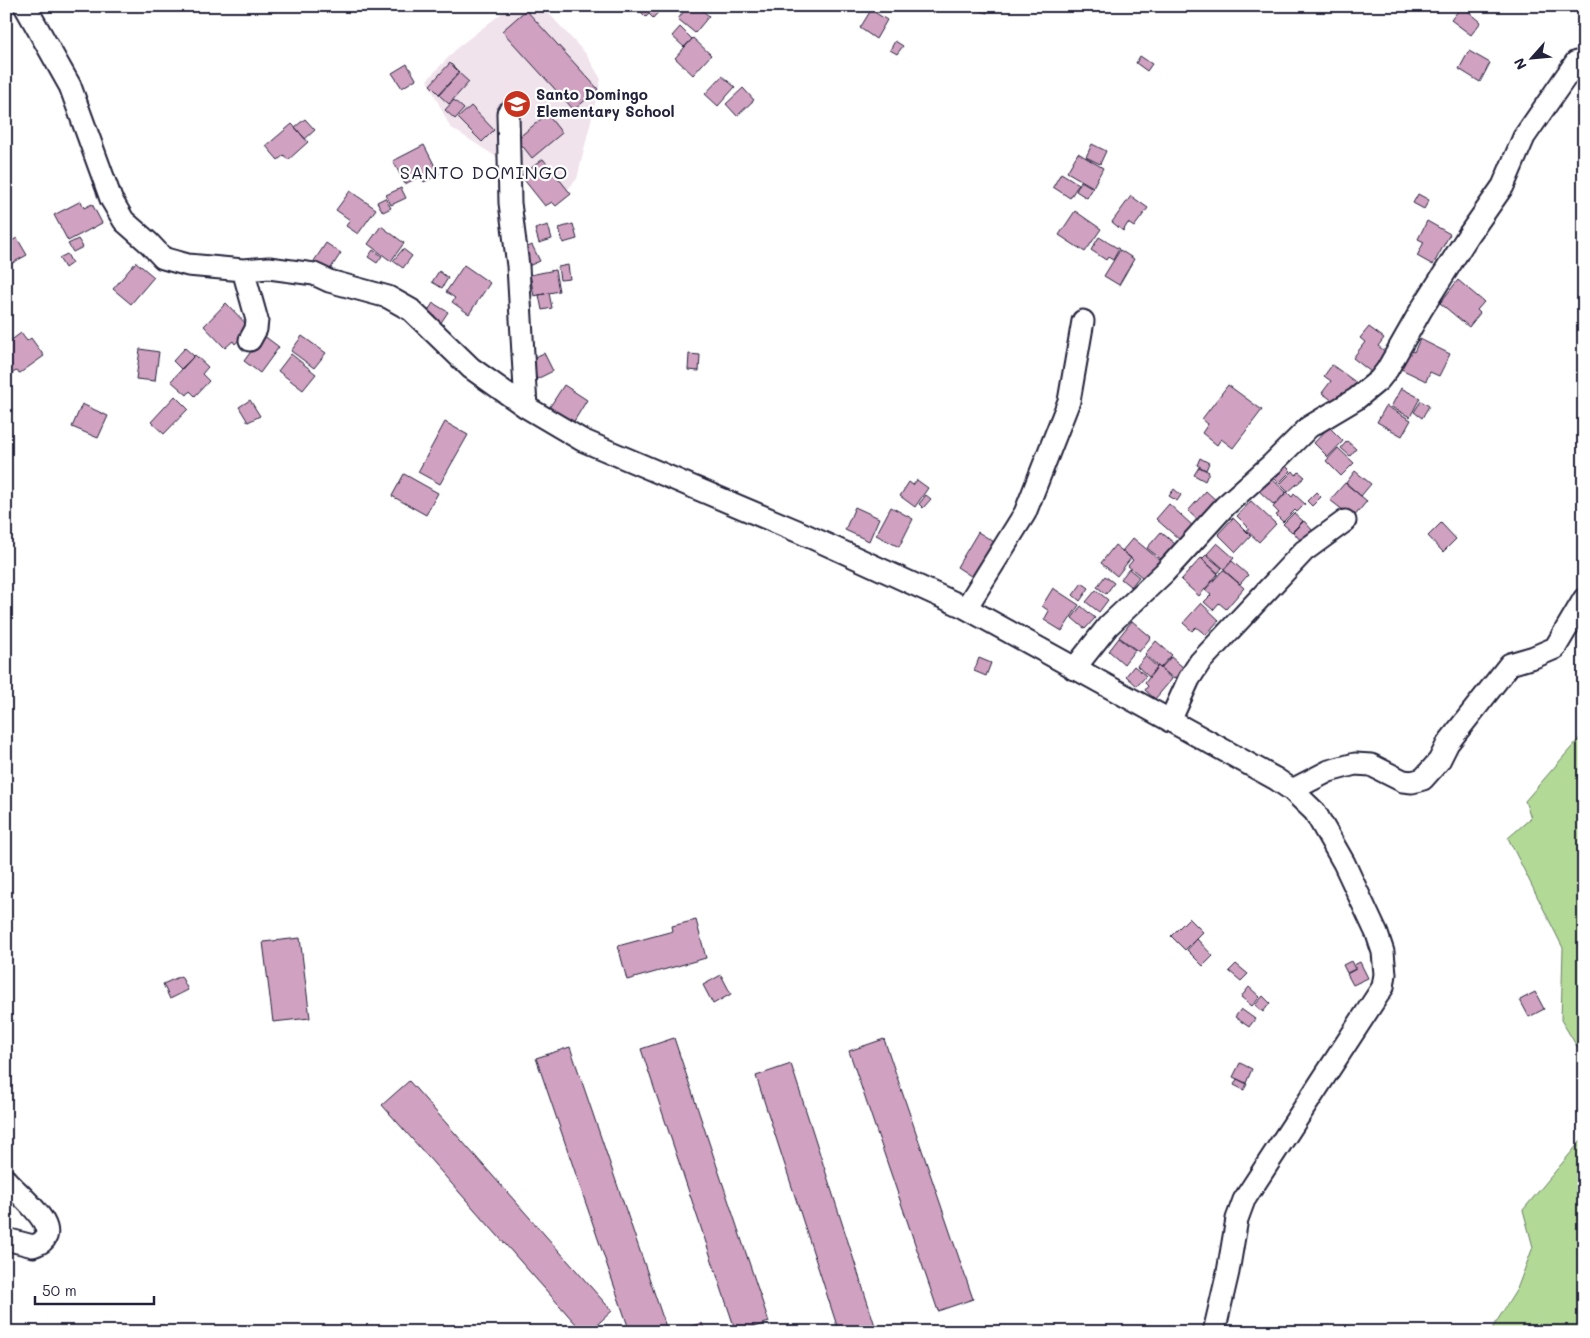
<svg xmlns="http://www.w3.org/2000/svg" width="1590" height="1338" font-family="Mali,sans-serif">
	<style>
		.built { fill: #f1e3ec }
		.green { fill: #b2d995; stroke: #6a7e68 }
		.building { fill: #d1a1c1; stroke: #22223b }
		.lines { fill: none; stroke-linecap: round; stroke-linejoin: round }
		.minor-casing { stroke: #22223b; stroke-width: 25 }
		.minor { stroke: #fff; stroke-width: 21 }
		.labels { text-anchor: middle; stroke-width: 4.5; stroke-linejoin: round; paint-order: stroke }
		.poi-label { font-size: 15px; font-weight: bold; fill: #22223b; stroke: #fff; text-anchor: start }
		.quarter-label { font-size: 18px; letter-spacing: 1px; fill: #22223b; stroke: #fff }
	</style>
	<rect width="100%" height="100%" fill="#fff"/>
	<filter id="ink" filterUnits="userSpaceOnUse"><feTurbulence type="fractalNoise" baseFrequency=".02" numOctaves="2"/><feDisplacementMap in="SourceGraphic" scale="10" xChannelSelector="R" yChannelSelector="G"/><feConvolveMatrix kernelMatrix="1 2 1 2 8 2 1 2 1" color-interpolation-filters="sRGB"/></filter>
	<g filter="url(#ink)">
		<path class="built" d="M511 6H542L586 54 601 79 577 179 560 198 450 127 427 80 458 47Z"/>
		<path class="green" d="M1584 733V1058L1561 1020 1563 948 1508 838 1531 818 1525 801Z
			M1584 1137V1332H1490L1517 1289 1533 1247 1523 1210Z"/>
		<path class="building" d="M635 6H664L653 18 649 14 646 17Z
			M688 6H697L709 16 695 33 678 19Z
			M964 6H989L987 13Z
			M1462 6 1481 22 1471 35 1451 20Z
			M526 10 598 89 574 110 502 31Z
			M871 10 887 20 876 39 860 28Z
			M680 27 692 39 684 47 672 36Z
			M693 38 711 55 693 75 675 58Z
			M895 41 903 46 897 54 890 50Z
			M1469 51 1490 63 1480 82 1459 69Z
			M1140 56 1152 64 1147 71 1136 63Z
			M450 63 459 72 439 94 430 85Z
			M407 64 416 79 402 88 392 73Z
			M459 73 469 82 449 104 439 95Z
			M722 76 735 87 718 106 705 94Z
			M743 88 754 100 737 116 726 104Z
			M454 100 464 109 455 119 445 110Z
			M471 106 494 130 482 142 458 118Z
			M547 114 562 133 532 158 517 139Z
			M305 119 315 130 305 139 295 127Z
			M292 124 308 142 288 160 284 155 278 160 266 146Z
			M1092 144 1106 151 1100 164 1086 157Z
			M424 145 439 174 424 182 421 176 405 184 393 161Z
			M1078 153 1103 168 1093 187 1067 172Z
			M543 159 571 194 556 206 552 202 545 206 521 176Z
			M1061 173 1079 184 1070 198 1053 187Z
			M1081 181 1093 188 1087 198 1076 191Z
			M401 188 406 198 391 205 386 195Z
			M350 191 376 209 358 234 346 226 350 220 336 210Z
			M1418 194 1429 200 1424 209 1413 203Z
			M1131 196 1148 208 1134 227 1128 223 1123 231 1112 222Z
			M385 198 391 208 383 212 377 202Z
			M81 201 84 208 92 204 102 223 68 241 54 215Z
			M1075 211 1101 229 1085 252 1059 235Z
			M1427 221 1450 234 1433 265 1417 256 1424 242 1418 239Z
			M573 224 577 239 563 243 559 228Z
			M548 225 552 239 539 243 535 229Z
			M381 226 404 243 391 261 368 244Z
			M1099 237 1119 249 1113 260 1108 257 1106 260 1091 250Z
			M17 238 27 255 7 266 6 244Z
			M78 239 83 247 73 252 68 244Z
			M326 243 341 253 329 271 314 261Z
			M532 245 540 261 526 267 518 252Z
			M403 249 412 256 403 268 393 261Z
			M373 250 382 256 377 263 368 257Z
			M1120 250 1134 259 1119 285 1104 276Z
			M67 254 72 263 65 268 59 258Z
			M136 262 154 277 131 304 113 289Z
			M464 265 490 283 469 314 452 302 455 298 446 292Z
			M568 265 570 279 560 280 558 267Z
			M555 270 559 291 534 296 530 275Z
			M439 271 448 278 442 288 432 282Z
			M1458 280 1484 302 1477 310 1480 313 1469 327 1440 303Z
			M549 293 552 308 542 310 539 295Z
			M226 303 251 329 235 344 233 341 225 348 204 326Z
			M433 303 448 312 440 324 426 314Z
			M1369 327 1384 338 1378 346 1386 352 1371 372 1353 358 1365 342 1360 338Z
			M21 333 27 341 31 338 44 356 20 373 16 371 10 375 6 369V344Z
			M263 335 279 347 260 373 244 361Z
			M302 336 326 353 314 368 291 351Z
			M1420 339 1450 354 1439 376 1430 372 1426 381 1399 368 1408 349 1414 352Z
			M185 348 194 356 181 369 173 361Z
			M140 349 159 352 155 381 136 379Z
			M544 353 553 371 537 379 528 360Z
			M291 354 316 374 303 390 278 371Z
			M689 354 700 355 699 371 688 370Z
			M195 355 208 367 202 374 209 381 195 396 190 391 187 395 171 381Z
			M1332 365 1357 383 1340 406 1322 393 1331 381 1324 376Z
			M564 385 587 400 573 423 549 408Z
			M1228 385 1262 410 1233 448 1221 439 1217 445 1202 433 1208 424 1202 419Z
			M1401 388 1420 398 1410 417 1391 407Z
			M175 396 188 409 164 434 151 422Z
			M250 400 260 416 248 422 239 407Z
			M1421 401 1429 406 1422 418 1414 412Z
			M82 404 108 416 98 438 72 427Z
			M1386 406 1411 420 1402 436 1377 422Z
			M445 422 468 435 440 484 418 472Z
			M1329 427 1343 441 1328 457 1314 443Z
			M1347 441 1356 449 1350 456 1341 448Z
			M1338 448 1354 463 1341 476 1326 461Z
			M1200 458 1209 463 1206 470 1197 465Z
			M1283 463 1291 471 1279 483 1271 475Z
			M1199 467 1209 472 1205 481 1194 475Z
			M1293 471 1296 475 1299 472 1305 477 1288 492 1280 484Z
			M1355 471 1371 484 1361 496 1346 483Z
			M404 474 438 493 426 515 392 496Z
			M1271 478 1286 492 1274 505 1259 491Z
			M917 480 928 488 915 507 900 496 909 482 913 485Z
			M1345 483 1367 501 1353 518 1330 500Z
			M1174 489 1181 495 1177 501 1169 496Z
			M1206 491 1219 503 1201 523 1188 511Z
			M1287 492 1292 497 1294 494 1305 504 1297 512 1295 510 1283 522 1276 515 1279 513 1273 507Z
			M1316 492 1321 497 1312 506 1307 501Z
			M926 495 931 499 923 508 919 504Z
			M1251 501 1276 524 1259 542 1246 530 1249 528 1237 516Z
			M1169 504 1193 526 1180 540 1156 519Z
			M855 507 879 518 869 541 845 530Z
			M891 507 913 519 899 547 876 535Z
			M1294 513 1303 521 1292 532 1283 524Z
			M1233 518 1251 536 1236 552 1218 534Z
			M1304 521 1313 531 1302 542 1293 532Z
			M1441 523 1456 539 1443 552 1428 536Z
			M978 532 999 545 977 580 957 567Z
			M1161 532 1175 544 1162 560 1147 548Z
			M1133 538 1162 562 1147 581 1128 566 1133 560 1122 551Z
			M1217 543 1234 558 1224 569 1207 554Z
			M1115 545 1131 558 1117 576 1101 563Z
			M1206 555 1222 568 1218 573 1202 559Z
			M1201 558 1218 574 1199 596 1181 580Z
			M1232 561 1248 575 1240 584 1224 570Z
			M1129 569 1139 577 1131 587 1121 579Z
			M1223 570 1244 588 1226 609 1219 603 1213 610 1204 602 1211 595 1205 590Z
			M1105 576 1114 583 1106 594 1097 587Z
			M1082 583 1089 588 1080 601 1073 595Z
			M1053 588 1079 605 1062 631 1044 620 1049 611 1042 606Z
			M1096 590 1108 600 1099 612 1086 602Z
			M1201 603 1219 620 1206 635 1196 627 1192 631 1183 623Z
			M1081 606 1095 618 1085 629 1072 618Z
			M1132 621 1151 637 1139 652 1119 637Z
			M1119 638 1135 650 1124 664 1109 651Z
			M1156 641 1172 655 1160 668 1145 654Z
			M1145 656 1157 667 1149 677 1137 666Z
			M1171 657 1184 668 1174 679 1161 668Z
			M979 658 991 663 986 676 974 671Z
			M1134 666 1146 676 1137 686 1126 676Z
			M1158 666 1172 679 1155 699 1145 690 1148 686 1145 683Z
			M1189 918 1203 932 1185 950 1171 936Z
			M696 920 706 958 627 980 618 946 673 931 672 926Z
			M300 938 310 1018 273 1022 263 942Z
			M1197 939 1213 956 1203 966 1187 950Z
			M1351 961 1355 969 1347 973 1343 965Z
			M1360 962 1368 978 1353 985 1347 974 1356 969 1354 965Z
			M1236 964 1248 974 1241 981 1229 971Z
			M721 975 731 994 713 1004 703 985Z
			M181 976 188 990 170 999 163 984Z
			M1249 987 1260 997 1252 1006 1241 997Z
			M1535 992 1544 1009 1529 1017 1520 1000Z
			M1263 996 1270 1003 1263 1012 1255 1005Z
			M1241 1009 1255 1019 1249 1027 1235 1017Z
			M674 1038 769 1322 739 1332H736L641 1049Z
			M884 1039 973 1299 938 1311 849 1051Z
			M570 1047 666 1327 653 1332H630L536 1058Z
			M1240 1063 1252 1069 1246 1083 1233 1077Z
			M791 1064 877 1332H839L756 1076Z
			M1237 1079 1247 1084 1244 1090 1234 1085Z
			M409 1081 612 1311 589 1332H583L382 1105Z
			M702 1323 705 1332H693L691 1326Z"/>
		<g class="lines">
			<g class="minor-casing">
				<path id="minor" d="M25 6 70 86 111 199 124 221 149 243 163 258 188 265 243 270 269 268 314 274 329 281 388 297 411 310 471 368 526 407 582 440 797 531 966 608 1276 779 1292 790 1315 812 1344 863 1377 934 1383 952 1385 974 1383 987 1244 1200 1237 1219 1228 1272 1214 1332
					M508 113 510 203 518 266 526 407
					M243 270 257 320 256 329 250 340
					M966 608 1025 513 1069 401 1083 321
					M1074 669 1108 626 1164 573 1225 506 1272 464 1309 427 1356 399 1379 380 1387 370 1421 310 1468 236 1503 186 1524 137 1576 62
					M1170 721 1189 679 1200 662 1304 551 1345 521
					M1292 790 1329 771 1355 764 1371 765 1403 781 1412 782 1423 779 1439 761 1448 743 1510 664 1534 657 1555 648 1584 599
					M6 1180C17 1194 72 1234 33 1246L6 1239"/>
			</g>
			<use href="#minor" class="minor"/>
		</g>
	</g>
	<defs>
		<g id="school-disc" transform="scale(1.4375)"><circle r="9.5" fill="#c8321e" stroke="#fff"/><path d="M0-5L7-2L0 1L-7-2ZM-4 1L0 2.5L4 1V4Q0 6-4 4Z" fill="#fff"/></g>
	</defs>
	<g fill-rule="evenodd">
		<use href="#school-disc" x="517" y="104"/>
	</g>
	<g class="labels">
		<g class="poi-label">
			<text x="536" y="100">Santo Domingo<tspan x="536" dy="17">Elementary School</tspan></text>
		</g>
		<g class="quarter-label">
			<text x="484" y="179">SANTO DOMINGO</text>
		</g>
	</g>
	<rect width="1590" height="1338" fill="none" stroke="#fff" stroke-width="25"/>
	<rect x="12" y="12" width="1565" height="1313" fill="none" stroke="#22223b" stroke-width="2" filter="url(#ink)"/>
	<g transform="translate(1532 58) rotate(243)" stroke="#ffffff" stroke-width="4" paint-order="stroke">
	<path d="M0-4L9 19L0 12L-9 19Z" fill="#22223b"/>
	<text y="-8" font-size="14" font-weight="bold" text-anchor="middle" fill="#22223b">N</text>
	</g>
	<path d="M35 1296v8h119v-8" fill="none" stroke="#22223b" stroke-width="2.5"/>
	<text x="42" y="1296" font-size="15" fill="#22223b" stroke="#ffffff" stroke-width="4" paint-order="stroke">50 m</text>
</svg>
